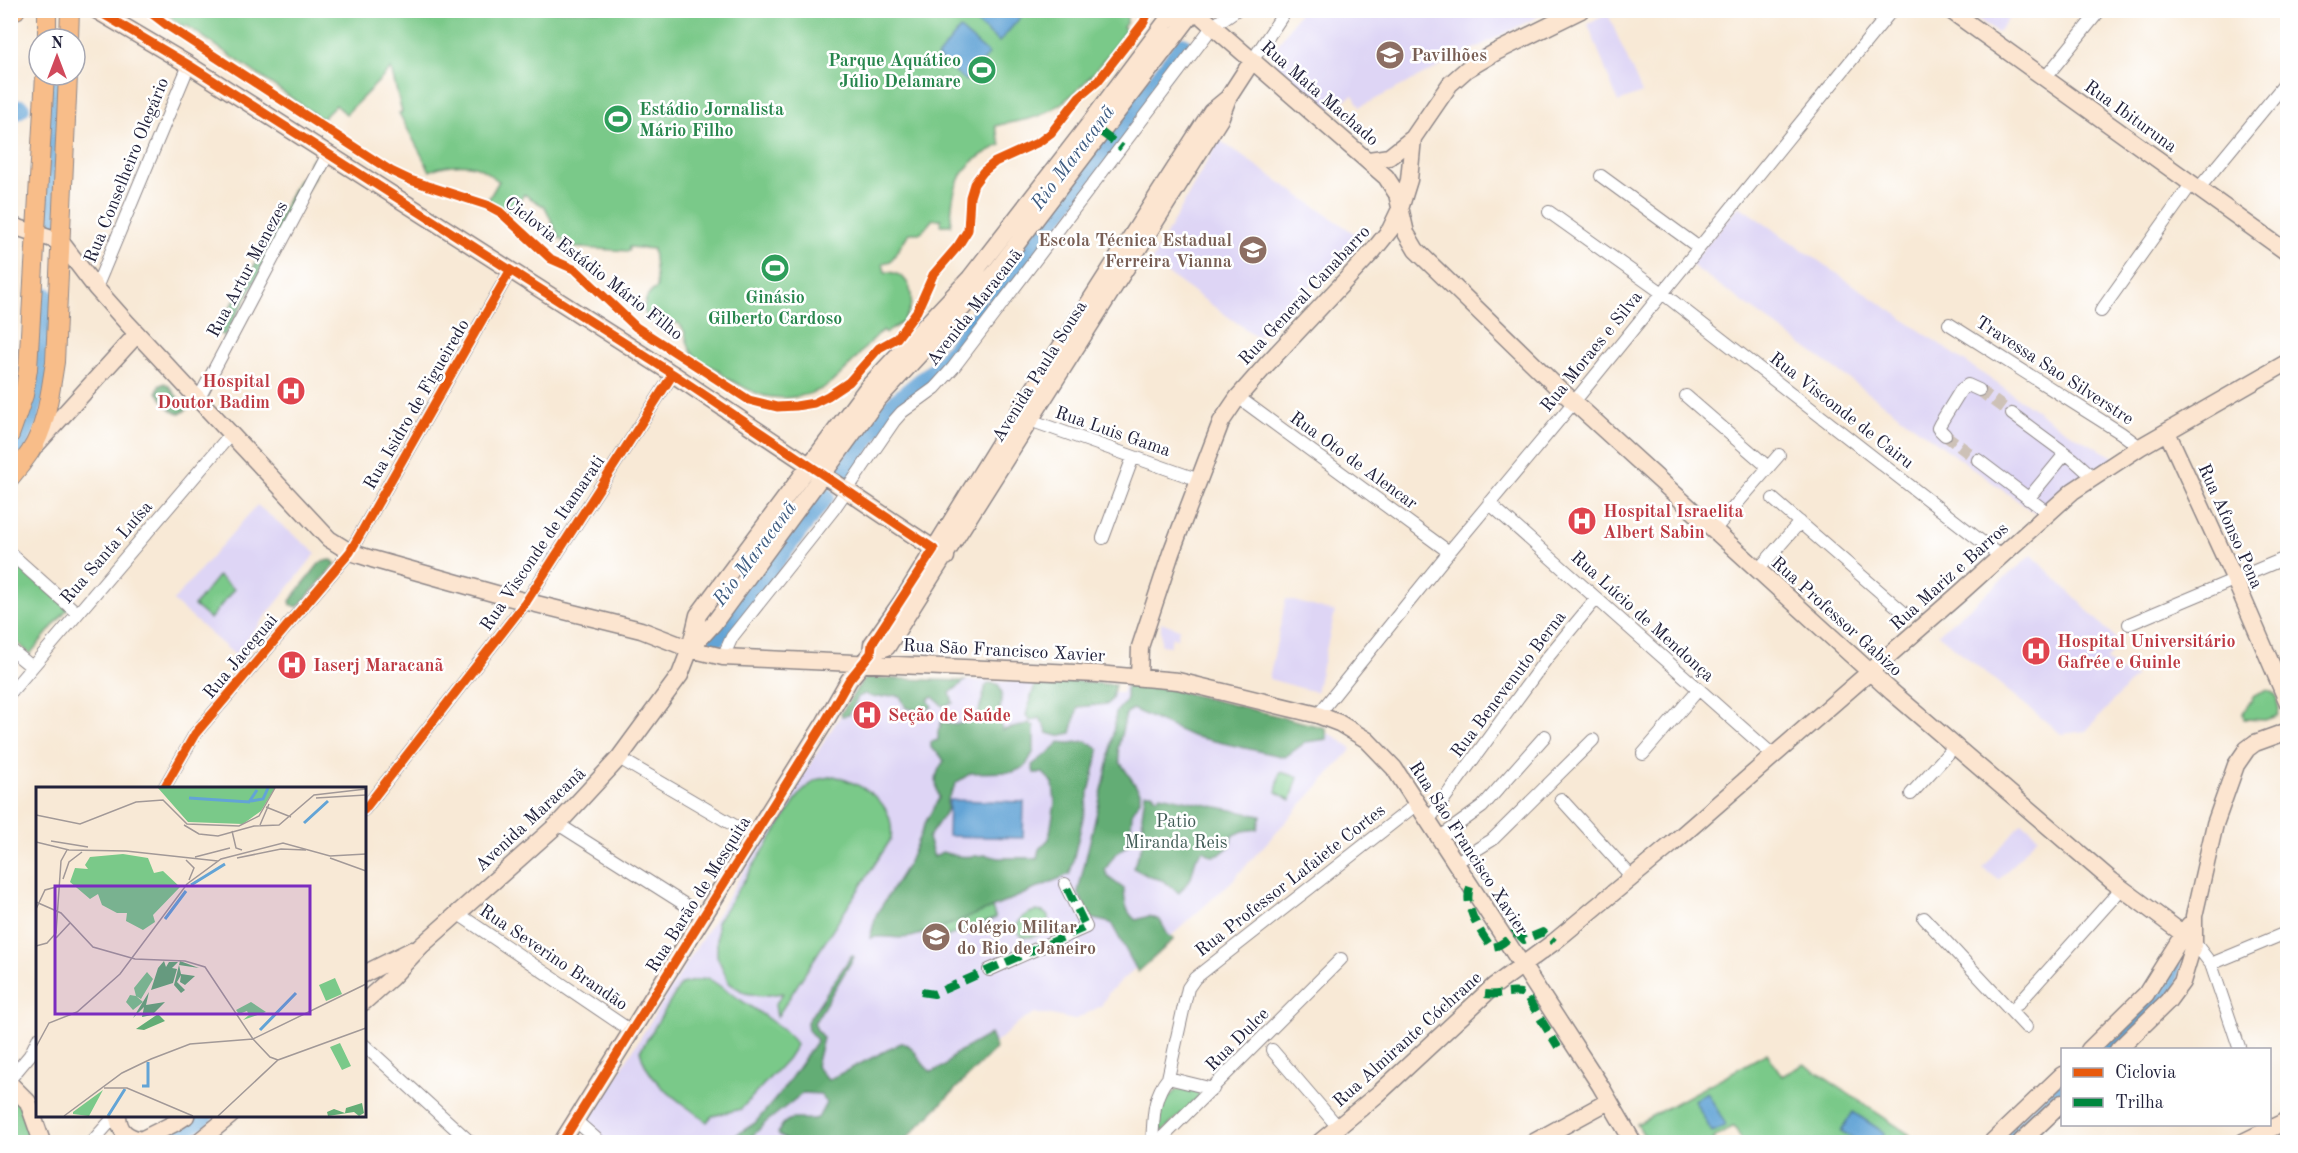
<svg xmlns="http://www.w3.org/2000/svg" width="2298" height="1153" font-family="'Old Standard TT',serif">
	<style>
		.built { fill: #ded5f5 }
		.green { fill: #7ac989; stroke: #4e7662; stroke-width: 1.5 }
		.forest { fill: #63ad75; stroke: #426858; stroke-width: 1.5 }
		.water { fill: #63a4d6; stroke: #426388; stroke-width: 1.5 }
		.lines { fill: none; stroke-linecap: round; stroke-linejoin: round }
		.river { stroke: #63a4d6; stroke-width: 18 }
		.street-tunnel { stroke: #cdc1b7; stroke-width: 12; stroke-dasharray: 12 6; stroke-linecap: butt }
		.street-casing { stroke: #8d8688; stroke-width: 14 }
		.secondary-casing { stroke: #8d8688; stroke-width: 19 }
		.primary-casing { stroke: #8d8688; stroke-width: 20 }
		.street { stroke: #fff; stroke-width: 12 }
		.secondary { stroke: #fce5d0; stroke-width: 16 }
		.primary { stroke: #f8bd89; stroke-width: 18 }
		.quiet { stroke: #00873e; stroke-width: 8; stroke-dasharray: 15 8; stroke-linecap: butt }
		.cycleway-casing { stroke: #fff; stroke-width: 13 }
		.cycleway { stroke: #e8590c; stroke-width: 9 }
		.labels { text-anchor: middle; stroke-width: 5; stroke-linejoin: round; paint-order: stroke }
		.education-label { font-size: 18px; font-weight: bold; fill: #785e54; stroke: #fff; text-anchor: start }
		.leisure-label { font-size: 18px; font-weight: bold; fill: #27864d; stroke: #fff; text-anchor: end }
		.street-label { font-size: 18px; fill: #22223b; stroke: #fff }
		.health-label { font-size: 18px; font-weight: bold; fill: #be3a42; stroke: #fff; text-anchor: start }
		.park-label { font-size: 18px; fill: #415c56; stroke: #fff }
		.water-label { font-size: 20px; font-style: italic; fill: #3f5c81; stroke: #fff }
		.inset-river { fill: none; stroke: #63a4d6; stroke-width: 3 }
		.inset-road { fill: none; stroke: #a29998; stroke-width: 1.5 }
		.view { fill: #7b2cbf; fill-opacity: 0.15; stroke: #7b2cbf; stroke-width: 3 }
		.inset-edge { fill: none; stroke: #22223b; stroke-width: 3 }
	</style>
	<rect width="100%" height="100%" fill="#fff"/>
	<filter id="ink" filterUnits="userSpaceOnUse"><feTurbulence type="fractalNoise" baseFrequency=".0167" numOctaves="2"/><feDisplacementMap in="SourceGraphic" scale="12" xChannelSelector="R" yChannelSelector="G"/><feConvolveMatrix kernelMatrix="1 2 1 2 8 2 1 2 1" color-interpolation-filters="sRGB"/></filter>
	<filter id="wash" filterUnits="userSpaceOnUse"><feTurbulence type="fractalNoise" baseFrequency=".008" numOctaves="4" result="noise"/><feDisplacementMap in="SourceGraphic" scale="24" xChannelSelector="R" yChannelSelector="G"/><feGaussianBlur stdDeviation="1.35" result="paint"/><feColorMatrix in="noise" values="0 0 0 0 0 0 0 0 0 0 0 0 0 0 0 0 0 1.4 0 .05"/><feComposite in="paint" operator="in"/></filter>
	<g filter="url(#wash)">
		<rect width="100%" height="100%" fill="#f8e9d6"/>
		<path class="built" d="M1300 11H1549L1360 107 1353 95 1328 110 1282 76 1276 63 1275 49Z
			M1968 11H2015L1997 33Z
			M1608 14 1642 93 1618 102 1588 24Z
			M1219 140 1361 238 1257 337 1151 262Z
			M1739 206 2063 429 2115 458 2036 514 1690 264Z
			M257 505 316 553 235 655 173 601Z
			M2032 555 2120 643 2106 660 2118 671 2136 676 2086 731 2061 734 1938 634Z
			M1286 599 1335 612 1316 692 1269 679Z
			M1161 622 1179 629 1177 638 1172 637 1170 646 1161 645Z
			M868 678 1105 684 1111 693H1122L1124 686 1128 685 1319 729 1336 737 1352 749 1231 882 1109 992 1101 1006 1074 1020 1047 1014H1035L1019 1022 886 1142H607L587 1124 853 695 862 681Z
			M2022 822 2038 836 1999 880 1983 868Z"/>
		<path class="green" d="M1127 10V22L1123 27 1126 30C1102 62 1079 98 1041 115 1026 121 1010 122 995 126L1001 145C961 162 951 183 951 225H941V219H933L921 233H909L891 261 883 263 885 272C911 271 918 300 905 318 900 325 892 329 886 333L883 330C863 347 850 369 828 385 811 397 785 400 765 396 753 393 742 386 732 381 726 379 722 373 717 369 712 366 705 365 701 361 697 358 691 353 689 347 685 337 687 331 678 323 671 322 665 325 659 324 638 320 641 296 657 288L653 249 629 247V251L564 247V239H560L545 207 524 194 511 214 488 200 499 181C491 177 482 167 474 166 461 163 441 165 430 171L399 113 402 112 391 69 346 114 336 105 322 119 186 25 184 27 163 11Z
			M11 557 68 608 30 654 11 637Z
			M218 576 234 589 210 619 194 606Z
			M2268 690 2276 695 2279 711 2277 716 2265 720 2244 719 2243 713 2254 696Z
			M1280 772 1298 777 1291 800 1276 792Z
			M834 776C864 785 896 802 891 839L777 1017 775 1005 783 993 762 996 745 993 729 983 717 956V922L800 794 815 780Z
			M983 887 996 918 941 939 927 913Z
			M1035 911 1043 912 1048 916C1049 924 1048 929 1041 933 1017 948 1004 920 1035 911Z
			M708 978C722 988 795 1033 796 1045L787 1059 741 1109 712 1116 707 1122C681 1101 648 1085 640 1051L681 984Z
			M1767 1053 1782 1076 1804 1064 1910 1135 1898 1142H1743L1734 1126 1714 1138 1715 1142H1648L1637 1124Z
			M1183 1089 1196 1090 1200 1096 1163 1131 1159 1130 1160 1107 1176 1090Z
			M10 1091 23 1108 33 1142H11Z"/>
		<path class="forest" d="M314 158 322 162 225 336 216 332 215 327 247 284 256 261 298 180 307 175 310 161Z
			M164 383 168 385 187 409 180 414C170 412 163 400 157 392L159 386Z
			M332 560 336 564 298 607 291 605 290 601 318 565 323 561Z
			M868 678H875L965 681 950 693 953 703 943 706 933 697 928 699 932 707 923 711 906 708 900 696C887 693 877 702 865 694L858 697 849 715 842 716 841 713 862 681Z
			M1044 678 1115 685 1112 699 1108 704 1078 707 1071 733 1058 736 1048 733 1040 718 1030 721 1026 715 1036 680Z
			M989 683 998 684 1002 693 999 716 1002 730 1022 726 1028 723 1034 726V751L1025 767 1013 772 971 773 957 782 947 800V810L928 838 934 857 942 852C962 858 965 857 985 855 989 855 994 857 999 858 1012 858 1024 857 1037 859L1039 849 1049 839 1055 803 1053 783 1043 773H1034L1032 765 1054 749 1059 742 1070 743 1086 741 1099 749 1070 874C1020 895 962 923 911 937 897 940 883 934 870 938L876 915 909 862 925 823 939 798C935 783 934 774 944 761L940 755 931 748V742L938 740V731L942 721 955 725 978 719C978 707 984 698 985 687Z
			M1129 683 1166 688 1326 728 1327 739 1306 742 1285 757 1192 736 1132 709 1126 714 1118 748 1120 762 1140 792V800L1132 813 1130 843 1115 854 1105 870 1108 877 1124 889C1125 901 1125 912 1136 920L1149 916 1160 920 1168 935 1174 939 1138 972 1111 923 1090 918 1078 892 1109 760 1116 712 1126 701V689Z
			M1145 793H1152L1157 798 1160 795 1261 816 1257 829 1243 831 1232 836 1230 846 1219 855 1212 856 1203 850 1196 858 1191 878 1179 893 1162 880 1150 877 1133 868 1144 840 1142 816Z
			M852 955 854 957 814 1023 817 1030 823 1038 816 1066 828 1080 901 1043C918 1045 918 1065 932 1072L945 1066 955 1054 990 1034 996 1048 903 1142H789L778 1134C786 1110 801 1123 818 1118L826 1103 821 1094 803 1093 765 1123 747 1142H725L755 1123 782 1091 817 1040 808 1030 807 1022Z"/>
		<path class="water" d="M978 11V10L1026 11 999 42 971 18Z
			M960 29 989 54 966 81 937 57Z
			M949 800 1024 802 1023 838 948 836Z
			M1707 1092 1726 1125 1712 1132 1694 1100Z
			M1853 1112 1885 1133 1879 1142H1859L1841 1131Z"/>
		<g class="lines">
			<path class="river" d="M10 115 21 108
				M50 219 57 87
				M996 296 1183 45
				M10 460C43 411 42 352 46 296
				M843 473 892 405 940 366 985 309
				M717 638 826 496
				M2104 1050 2154 1000 2169 983 2172 964
				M163 1142 205 1116
				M2008 1142 2062 1090"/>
		</g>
	</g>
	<g filter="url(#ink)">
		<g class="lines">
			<path class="street-tunnel" d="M1979 390 2012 414
				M1945 435 1978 460"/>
			<g class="street-casing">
				<path id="street" d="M1252 61 1286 10
					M2045 78 2100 10
					M1601 176 1698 247
					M2199 188 2288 80
					M1549 212 1661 292 2000 556
					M96 288 189 65
					M2101 311 2192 183
					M1949 324 2121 433 2140 447
					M1686 396 1768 467
					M1238 397 1449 552
					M198 400 328 154
					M2012 414 2073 459 2094 478
					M1024 418 1199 480
					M1945 435 1938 428 1940 424 1961 390 1968 385 1979 390
					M1978 460 2048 513
					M1773 499 1902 611
					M2028 499 2065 454
					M1489 503 1774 756
					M1714 530 1779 455
					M1103 538 1133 457
					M10 553 77 613
					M1758 570 1800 522
					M2129 624 2288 557
					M10 649 32 667
					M723 657 732 637 833 510 894 421 902 412 935 388 953 368 1213 26 1236 10
					M10 693 230 435
					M1318 715 1449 552 1574 402 1892 10
					M1643 754 1698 690
					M619 758 754 837
					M164 788 195 734 350 552 510 271
					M1911 794 1955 746
					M1561 799 1632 877
					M364 810 526 602 673 374
					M1428 821 1547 658 1596 599
					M558 824 703 916
					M1439 838 1482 807 1545 736
					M1455 863 1492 840 1593 740
					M457 913 631 1031
					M1924 918 2026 1027
					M2194 942 2211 964 2240 1050
					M2211 964 2288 932
					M989 970 1086 927 1065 884
					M2018 1004 2122 888
					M364 1045 470 1142
					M1272 1050 1338 1127
					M1168 1078 1213 1089
					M10 1079 30 1055 38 1039
					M576 1121 600 1142
					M92 1142 115 1116
					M1152 1142C1154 1118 1152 1098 1168 1078L1188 988 1195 978 1418 803
					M1158 1142 1341 959"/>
			</g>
			<g class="secondary-casing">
				<path id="secondary" d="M96 10 189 65 673 374 946 557
					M1950 10 2288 253
					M1169 18 1184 11 1200 15 1386 177 1397 194 1406 233 1416 250 1554 384 1892 692 2112 881 2194 942
					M1369 160 1389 157 1413 138
					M10 225 61 242 96 288 128 324 329 539 350 552 372 559 500 595 641 630 690 649 723 657 1097 674 1178 681 1318 715 1339 723 1367 740 1394 768 1600 1085 1633 1142
					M2167 432 2235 580 2288 703
					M37 444 137 334
					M691 648 714 623 878 399 993 275 1195 10
					M871 653 887 647 1220 119 1228 98 1252 61
					M1139 677 1140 647 1171 553 1221 422 1238 397 1267 364 1373 251 1390 230 1400 209 1409 180 1413 138 1450 84 1467 69 1496 52 1581 10
					M364 974 412 950
					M364 1002 391 978 421 946 558 824 619 758 680 675 690 649 698 615 868 387 970 278 1090 123 1174 11
					M2089 1050 2146 994 2189 925
					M2118 1050 2168 1001 2182 982 2194 942V916L2215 824 2236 765 2247 749 2255 743 2288 731
					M10 1084 28 1102 42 1142
					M118 1116C119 1132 127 1137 142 1140
					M137 1142 175 1123 186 1116
					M198 1142 230 1116
					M562 1142 825 722 849 680 871 653 872 644 902 601 1017 415 1211 112 1228 98
					M1320 1142 1378 1094 1494 986 1554 942 1672 844 1958 595 2073 491 2140 447 2288 362
					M1534 1142 1609 1101
					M1992 1142 2062 1075
					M2021 1142 2062 1103
					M2243 1142 2288 1120"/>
			</g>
			<g class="primary-casing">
				<path id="primary" d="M10 12 16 10
					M47 39V10
					M69 39 70 10
					M10 435 24 395 28 369 45 75
					M10 478C17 470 24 461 30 452 47 426 50 392 55 362L68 75"/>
			</g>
			<use href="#street" class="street"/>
			<use href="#secondary" class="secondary"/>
			<use href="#primary" class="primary"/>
			<path class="quiet" d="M1101 132 1122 148
				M1470 887C1463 907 1480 931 1491 947 1500 947 1508 939 1514 933L1518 934 1524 940 1543 932 1554 942
				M921 992 934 994 1086 927 1065 884
				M1485 994C1499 996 1511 990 1525 994L1558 1047"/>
			<g class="cycleway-casing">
				<path id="cycleway" d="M96 10 189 65 673 374 934 549 872 644 871 653 849 680 825 722 562 1142
					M147 10 168 26 391 171 410 180 487 205 500 212 551 259 576 270 636 327 749 400 777 407 796 406 814 403 828 396 849 382 879 348 897 338 917 311 933 275 958 246 968 230 970 197 974 184 983 172 995 162 1039 142 1051 133 1079 97 1098 81 1144 22 1149 10
					M164 788 195 734 350 552 510 271
					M364 810 526 602 673 374"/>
			</g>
			<use href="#cycleway" class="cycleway"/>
		</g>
	</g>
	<defs>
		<g id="university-disc" transform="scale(1.5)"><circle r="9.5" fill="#8d6e63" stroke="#fff"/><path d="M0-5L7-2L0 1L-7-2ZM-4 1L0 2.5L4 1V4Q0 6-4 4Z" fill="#fff"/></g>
		<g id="stadium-disc" transform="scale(1.5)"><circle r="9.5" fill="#2e9e5b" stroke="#fff"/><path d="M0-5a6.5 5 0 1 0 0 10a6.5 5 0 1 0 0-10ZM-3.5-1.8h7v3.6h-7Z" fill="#fff"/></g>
		<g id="hospital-disc" transform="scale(1.5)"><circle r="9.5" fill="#e0444e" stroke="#fff"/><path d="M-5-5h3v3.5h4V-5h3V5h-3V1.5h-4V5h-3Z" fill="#fff"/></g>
		<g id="school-disc" transform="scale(1.5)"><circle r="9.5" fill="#8d6e63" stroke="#fff"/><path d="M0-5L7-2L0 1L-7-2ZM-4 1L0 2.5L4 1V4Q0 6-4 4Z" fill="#fff"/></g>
	</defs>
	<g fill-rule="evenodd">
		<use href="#university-disc" x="1390" y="55"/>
		<use href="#stadium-disc" x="982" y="70"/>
		<use href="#stadium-disc" x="618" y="119"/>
		<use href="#university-disc" x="1253" y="250"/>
		<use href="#stadium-disc" x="775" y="268"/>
		<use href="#hospital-disc" x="291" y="391"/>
		<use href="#hospital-disc" x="1582" y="521"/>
		<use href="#hospital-disc" x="2036" y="651"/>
		<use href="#hospital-disc" x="292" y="665"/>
		<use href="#hospital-disc" x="867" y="715"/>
		<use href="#school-disc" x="936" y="937"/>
	</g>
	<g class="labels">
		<g class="education-label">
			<text x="1411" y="61">Pavilhões</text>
			<text x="1232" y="246" text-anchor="end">Escola Técnica Estadual<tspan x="1232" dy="21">Ferreira Vianna</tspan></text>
			<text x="957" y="933">Colégio Militar<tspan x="957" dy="21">do Rio de Janeiro</tspan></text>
		</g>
		<g class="leisure-label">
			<text x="961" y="66">Parque Aquático<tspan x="961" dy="21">Júlio Delamare</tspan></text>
			<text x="639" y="115" text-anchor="start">Estádio Jornalista<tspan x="639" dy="21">Mário Filho</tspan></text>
			<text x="775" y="303" text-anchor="middle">Ginásio<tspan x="775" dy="21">Gilberto Cardoso</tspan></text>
		</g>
		<g class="street-label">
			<text transform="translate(1320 93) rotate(41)" y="6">Rua Mata Machado</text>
			<text transform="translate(2131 116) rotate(36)" y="6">Rua Ibituruna</text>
			<text transform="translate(126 170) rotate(-68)" y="6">Rua Conselheiro Olegário</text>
			<text transform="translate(594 268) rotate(38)" y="6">Ciclovia Estádio Mário Filho</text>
			<text transform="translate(247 269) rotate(-62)" y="6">Rua Artur Menezes</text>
			<text transform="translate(1304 295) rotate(-47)" y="6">Rua General Canabarro</text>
			<text transform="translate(974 307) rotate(-52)" y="6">Avenida Maracanã</text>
			<text transform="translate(1591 351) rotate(-51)" y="6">Rua Moraes e Silva</text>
			<text transform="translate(2055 370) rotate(33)" y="6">Travessa Sao Silverstre</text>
			<text transform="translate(1039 371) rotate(-58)" y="6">Avenida Paula Sousa</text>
			<text transform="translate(416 404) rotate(-60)" y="6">Rua Isidro de Figueiredo</text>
			<text transform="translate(1842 410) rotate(38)" y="6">Rua Visconde de Cairu</text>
			<text transform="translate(1113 431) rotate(19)" y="6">Rua Luis Gama</text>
			<text transform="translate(1354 460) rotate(36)" y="6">Rua Oto de Alencar</text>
			<text transform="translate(2231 526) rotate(66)" y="6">Rua Afonso Pena</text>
			<text transform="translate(542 543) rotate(-56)" y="6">Rua Visconde de Itamarati</text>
			<text transform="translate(106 552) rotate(-49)" y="6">Rua Santa Luísa</text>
			<text transform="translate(1949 576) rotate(-42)" y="6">Rua Mariz e Barros</text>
			<text transform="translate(1643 616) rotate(42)" y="6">Rua Lúcio de Mendonça</text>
			<text transform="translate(1837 616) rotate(42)" y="6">Rua Professor Gabizo</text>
			<text transform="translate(1004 650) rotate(3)" y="6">Rua São Francisco Xavier</text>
			<text transform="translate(240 656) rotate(-50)" y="6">Rua Jaceguai</text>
			<text transform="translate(1508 684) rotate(-53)" y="6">Rua Benevenuto Berna</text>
			<text transform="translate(530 819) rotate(-43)" y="6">Avenida Maracanã</text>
			<text transform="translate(1469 848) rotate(57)" y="6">Rua São Francisco Xavier</text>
			<text transform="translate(1290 880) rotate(-38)" y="6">Rua Professor Lafaiete Cortes</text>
			<text transform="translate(698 894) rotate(-58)" y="6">Rua Barão de Mesquita</text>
			<text transform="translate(554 957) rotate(34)" y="6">Rua Severino Brandão</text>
			<text transform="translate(1237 1039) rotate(-45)" y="6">Rua Dulce</text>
			<text transform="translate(1407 1039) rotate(-42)" y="6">Rua Almirante Cóchrane</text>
		</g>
		<g class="health-label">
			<text x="270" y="387" text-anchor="end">Hospital<tspan x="270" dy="21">Doutor Badim</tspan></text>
			<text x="1603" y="517">Hospital Israelita<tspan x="1603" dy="21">Albert Sabin</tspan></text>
			<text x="2057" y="647">Hospital Universitário<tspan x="2057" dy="21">Gafrée e Guinle</tspan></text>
			<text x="313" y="671">Iaserj Maracanã</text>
			<text x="888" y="721">Seção de Saúde</text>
		</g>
		<g class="park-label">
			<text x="1176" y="827">Patio<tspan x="1176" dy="21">Miranda Reis</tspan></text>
		</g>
		<g class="water-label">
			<text transform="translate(1072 157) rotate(-53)" y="7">Rio Maracanã</text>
			<text transform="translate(754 553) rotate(-53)" y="7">Rio Maracanã</text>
		</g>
	</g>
	<g transform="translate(36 787)">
		<rect width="330" height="330" fill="#f8e9d6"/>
		<path d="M122 1H239L225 24 207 37 152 35ZM87 67 112 71 118 86 127 84 144 100 117 128 119 135 107 143 90 134 91 126H81L66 118 62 107 54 112 34 95 39 81 52 82 49 78 54 70ZM111 185 117 192 105 212 100 209 107 215 97 223 90 215 94 208 100 209 98 201ZM299 191 306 207 290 214 283 198ZM215 215 230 225 207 233 213 228 211 224 203 227 200 223ZM304 256 315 279 306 283 294 260ZM67 303 53 329 37 327V325Z" fill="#7ac989"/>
		<path d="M128 174 130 180 133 175H142L136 181 141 182 137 196 115 203 122 181ZM144 174 163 181 143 178 145 187 159 189 149 198 144 195 145 188 141 195 149 203 145 206 138 198ZM113 205 110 218 129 215 116 228 106 230 108 220 97 231ZM122 227 129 234 108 243 100 242ZM326 316 328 326 323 329 318 325 292 329 291 325 298 322 309 326 310 321Z" fill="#63ad75"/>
		<path class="inset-river" d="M153 11 213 15 221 3M215 14 227 12 232 1M268 36 292 14M155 98 189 77M129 132 150 104M224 243 260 206M106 299H112V275M72 329 89 302"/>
		<path class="inset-road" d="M280 11 330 8M230 20 255 30M0 28 44 37 100 15 127 13 151 37 203 39 223 29 239 1M148 38 163 47 182 49 218 39 243 38 278 8 330 2M224 38 233 17M196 44 200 61 206 63M15 54 52 60M0 55 33 63 90 64 182 74M159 70 194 61M201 71 245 62 270 63M294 71 330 84M150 73 158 81 153 93M27 92 33 75 46 65M0 115 25 126 57 160 99 172 149 174 169 180 217 252 234 270 242 273M0 122 9 103 24 99M20 151 34 136M0 159 11 156 20 146 25 74 31 63M0 260 13 236 41 225 84 187 151 97 185 72 247 56 294 69 330 67M68 301H91L157 329M28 329 86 286 115 272 154 257 217 252 330 197M182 329 242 273 330 241"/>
		<path class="view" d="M19 99H274V227H19Z"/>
		<rect width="330" height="330" class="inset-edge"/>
	</g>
	<rect width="2298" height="1153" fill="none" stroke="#fff" stroke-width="36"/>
	<rect x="2061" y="1048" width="210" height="78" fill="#ffffff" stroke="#a7a7b1" stroke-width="1.5"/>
	<rect x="2073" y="1068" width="30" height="9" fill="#e8590c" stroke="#a7a7b1" stroke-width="1.5"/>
	<text x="2115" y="1078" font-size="18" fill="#22223b">Ciclovia</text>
	<rect x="2073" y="1098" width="30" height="9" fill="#00873e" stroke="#a7a7b1" stroke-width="1.5"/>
	<text x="2115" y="1108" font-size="18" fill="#22223b">Trilha</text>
	<g transform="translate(57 57)"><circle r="28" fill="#ffffff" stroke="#a7a7b1" stroke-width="1.5"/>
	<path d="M0-4.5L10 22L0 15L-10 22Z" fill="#d1495b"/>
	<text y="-9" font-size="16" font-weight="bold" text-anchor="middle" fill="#22223b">N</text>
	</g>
</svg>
